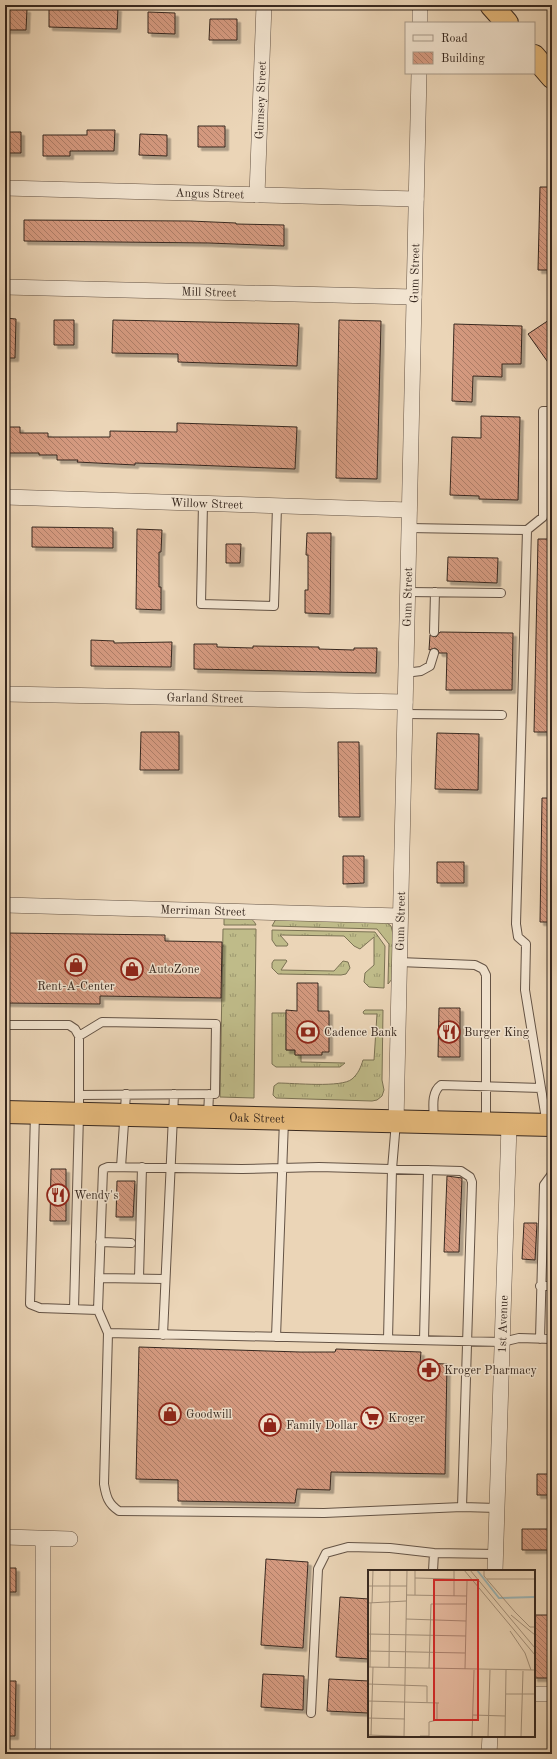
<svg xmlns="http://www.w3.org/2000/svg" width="557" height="1759" font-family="'Old Standard TT',serif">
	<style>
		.grass { fill: url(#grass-tufts); stroke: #7b7254 }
		.building { fill: url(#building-back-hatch); stroke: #37281f; filter: url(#shadow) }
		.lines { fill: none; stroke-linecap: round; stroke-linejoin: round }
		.service-casing { stroke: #645345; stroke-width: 10 }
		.minor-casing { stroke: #645345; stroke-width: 16 }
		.trunk-casing { stroke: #37281f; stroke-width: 24 }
		.motorway-casing { stroke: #37281f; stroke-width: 24 }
		.service { stroke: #f2e4d0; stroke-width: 8 }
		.minor { stroke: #f2e4d0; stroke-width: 15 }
		.trunk { stroke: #e6ba7c; stroke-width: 22 }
		.motorway { stroke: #e6ba7c; stroke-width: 22 }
		.labels { text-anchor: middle; stroke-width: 3; stroke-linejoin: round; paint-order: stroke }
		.street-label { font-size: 12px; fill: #37281f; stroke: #f2e4d0 }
		.poi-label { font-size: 12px; fill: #37281f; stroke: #f2e4d0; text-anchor: start }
		.inset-river { fill: none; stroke: #9cb6b8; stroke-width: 2 }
		.inset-road { fill: none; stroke: #a3907a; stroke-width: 1 }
		.view { fill: #d62828; fill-opacity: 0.15; stroke: #d62828; stroke-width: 2 }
		.inset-edge { fill: none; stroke: #37281f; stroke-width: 2 }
	</style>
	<defs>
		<pattern id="grass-tufts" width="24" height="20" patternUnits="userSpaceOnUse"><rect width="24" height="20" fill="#bfbb89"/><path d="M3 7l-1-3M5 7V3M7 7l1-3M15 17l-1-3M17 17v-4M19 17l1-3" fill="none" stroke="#9c986f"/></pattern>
		<pattern id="building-back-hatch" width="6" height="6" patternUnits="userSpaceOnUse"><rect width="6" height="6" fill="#d59a80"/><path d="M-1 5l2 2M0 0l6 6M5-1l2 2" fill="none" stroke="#ae7e68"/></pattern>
		<filter id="shadow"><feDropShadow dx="3.5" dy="3.5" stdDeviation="0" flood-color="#0004"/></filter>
	</defs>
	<rect width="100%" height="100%" fill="#ebd5b7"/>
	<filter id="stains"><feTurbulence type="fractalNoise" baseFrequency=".005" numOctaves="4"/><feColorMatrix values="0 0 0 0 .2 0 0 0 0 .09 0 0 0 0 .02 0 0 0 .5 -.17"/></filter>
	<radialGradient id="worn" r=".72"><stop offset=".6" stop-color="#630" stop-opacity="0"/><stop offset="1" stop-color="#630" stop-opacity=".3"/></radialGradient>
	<path class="grass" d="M224 916C236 916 251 913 256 925H224Z
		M276 919 386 922 391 926 393 934 392 979 388 984 389 944 377 929 272 926Z
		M223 929H256L254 1098 220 1097Z
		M272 930 375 932 385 946 384 988 369 987 364 982 365 973 374 965V937L360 949 354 946 344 936 280 935 288 944 287 946H276L272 940Z
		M274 960H286L287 961 281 970 334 971 343 961 348 962 350 968 346 974 341 975 278 974 272 968V963Z
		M365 1010H383L382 1080 384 1090 382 1096 377 1100 372 1101 276 1098 273 1095 274 1086 278 1083C293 1083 342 1088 352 1079 358 1074 361 1067 363 1060H374L377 1014H364L363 1012Z
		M272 1013H286V1050H295V1055H301V1062L345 1063 340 1067H276L272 1064Z"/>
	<path class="building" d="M49 6 118 8 117 29 49 27Z
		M5 9H27L26 30H5Z
		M148 12 175 13V34L148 33Z
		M210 19H237V40H209Z
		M198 126H225V147H198Z
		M87 130H115L114 151H70V156H43V135H87Z
		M5 132H21V153H5Z
		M140 134 167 135V156L139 155Z
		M540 187H552V270H538Z
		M24 220 190 221 236 223V224L284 225V246L209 243 24 241Z
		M5 318 16 319 15 358H5Z
		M552 318V368L528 334Z
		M54 320H74V345H54Z
		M113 320 299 324 297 366 178 362V354L112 353Z
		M339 320 381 321 377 479 336 478Z
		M454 324 522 326 521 364H502V377L473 376 472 402 452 401Z
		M481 416 520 417 518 500 479 499V496L450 495 452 437 481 438Z
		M177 423 297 427 295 469 167 464 135 463V465L77 462 78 460H57V455H39V453H5V427H20V433H48V437H110V431L177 432Z
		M32 527 113 528V548L32 547Z
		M137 529 162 530 161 552H159V587H161V610L136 609Z
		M307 533H331L330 614 305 613V590H308V555H306Z
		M538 539H552V732H534Z
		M226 544H241L240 563H226Z
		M448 557 498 558 497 583 447 581Z
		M440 632 513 633 512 690H446L447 653H439L438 650 435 648 429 650 430 635 436 637Z
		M91 640 114 641V643L172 642 171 667 91 666Z
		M194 644H217V647L253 648V646L319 647V649L354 650V648H377L376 673 194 669Z
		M141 732H179V770H140Z
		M437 733 479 734 478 790 435 789Z
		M338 742H359L360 817H339Z
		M542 798H552V922H540Z
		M343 856H364V883L343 884Z
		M437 862H464V883H437Z
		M5 933 165 935V941L222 942 221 998 100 996V1004L5 1003Z
		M297 983H318V1011H329V1052H322V1055H295V1050H286V1010L297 1011Z
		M439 1008H460V1057H438Z
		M51 1169H66V1221H50Z
		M447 1176 462 1178 459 1252H444Z
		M117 1181H135L133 1217H116Z
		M524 1223H537L535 1260 522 1259Z
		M139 1347 300 1352H335L336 1349 421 1352 420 1363 447 1364 445 1474 331 1472 330 1490 297 1489 295 1503 178 1501V1480L136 1479Z
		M537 1474H552V1495H537Z
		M522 1529H552V1550H522Z
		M266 1559 308 1562 303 1648 261 1645Z
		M5 1568H16V1592H5Z
		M340 1597 369 1599V1659L336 1657Z
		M534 1615H552V1636H548V1678H534Z
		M263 1674 304 1676 303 1710 261 1707Z
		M329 1679 369 1681 368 1713 327 1711Z
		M5 1681H16L15 1736H5Z"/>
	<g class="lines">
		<g class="service-casing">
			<path id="service" d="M203 503 201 604 274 606 277 506
				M409 528 527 530 543 517V411H552
				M527 530 516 924 518 937 526 944 525 990 547 1125
				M407 592 501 593
				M434 632 435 592
				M405 673 421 671 430 666 434 653
				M405 714 502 715
				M399 962 475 965 483 969 486 975V1123
				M5 1025H69L75 1029 79 1036V1114L74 1309
				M79 1036 102 1022 216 1024 215 1094 79 1095
				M35 1113 30 1304 40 1308 98 1310
				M208 1116 209 1094
				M434 1122C434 1110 430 1093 441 1085L541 1088
				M121 1167 126 1094
				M100 1242 131 1243
				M99 1278 165 1279
				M139 1278 142 1167
				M540 1286H552
				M108 1333 502 1342 519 1338 552 1339
				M163 1335 174 1094
				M276 1337 284 1120
				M388 1339 392 1169 396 1122
				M540 1339 544 1185 552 1174
				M424 1340 428 1170
				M462 1507 472 1182 470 1177 461 1171 319 1167 242 1169 108 1167 103 1169 98 1310 108 1333 104 1484C106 1496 108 1504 119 1511L324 1513 462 1507 497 1508
				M433 1571 434 1553
				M311 1713 318 1569 326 1553 348 1547 390 1548 434 1553 496 1554"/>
		</g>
		<g class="minor-casing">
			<g id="minor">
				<path d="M420 23V11"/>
				<path id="s1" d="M5 188 416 199"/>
				<path id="s2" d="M257 195 264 5"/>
				<path id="s3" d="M5 287 414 297"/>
				<path id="s4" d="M5 497 409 510"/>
				<path id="s5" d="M5 694 405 702"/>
				<path id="s6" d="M5 905 400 916"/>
				<path id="s7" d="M396 1122 419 73"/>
				<path d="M5 1537 70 1539"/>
				<path id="s8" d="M495 1571 509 1125"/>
				<path d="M534 1694H552"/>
				<path d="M42 1754 43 1748V1539"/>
				<path d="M489 1754 490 1736"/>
			</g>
		</g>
		<g class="trunk-casing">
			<g id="trunk">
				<path id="s9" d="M5 1112 552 1125"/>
			</g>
		</g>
		<g class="motorway-casing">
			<path id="motorway" d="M491 5 507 23
				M534 56 552 77"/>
		</g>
		<use href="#service" class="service"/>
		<use href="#minor" class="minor"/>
		<use href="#trunk" class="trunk"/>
		<use href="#motorway" class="motorway"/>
	</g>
	<defs>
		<g id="shop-ring" transform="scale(1.15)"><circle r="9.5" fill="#f2e4d0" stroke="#8f2418" stroke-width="1.5"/><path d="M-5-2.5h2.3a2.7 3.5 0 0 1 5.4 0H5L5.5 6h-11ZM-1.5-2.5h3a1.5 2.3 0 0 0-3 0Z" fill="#8f2418"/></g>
		<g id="bank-ring" transform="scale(1.15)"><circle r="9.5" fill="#f2e4d0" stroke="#8f2418" stroke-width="1.5"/><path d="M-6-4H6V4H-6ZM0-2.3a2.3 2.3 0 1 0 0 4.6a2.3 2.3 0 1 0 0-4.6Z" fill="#8f2418"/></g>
		<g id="restaurant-ring" transform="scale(1.15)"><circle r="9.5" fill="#f2e4d0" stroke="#8f2418" stroke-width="1.5"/><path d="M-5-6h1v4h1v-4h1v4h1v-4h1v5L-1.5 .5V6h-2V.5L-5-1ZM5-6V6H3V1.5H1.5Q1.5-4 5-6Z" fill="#8f2418"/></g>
		<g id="pharmacy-ring" transform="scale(1.15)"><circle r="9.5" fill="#f2e4d0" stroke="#8f2418" stroke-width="1.5"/><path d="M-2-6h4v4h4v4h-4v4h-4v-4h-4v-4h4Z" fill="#8f2418"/></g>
		<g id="supermarket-ring" transform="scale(1.15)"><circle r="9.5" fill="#f2e4d0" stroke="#8f2418" stroke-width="1.5"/><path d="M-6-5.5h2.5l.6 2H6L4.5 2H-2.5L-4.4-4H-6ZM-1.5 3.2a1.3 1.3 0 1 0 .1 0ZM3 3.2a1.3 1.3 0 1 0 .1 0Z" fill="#8f2418"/></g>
	</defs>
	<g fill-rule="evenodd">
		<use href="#shop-ring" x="76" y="965"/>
		<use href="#shop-ring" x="132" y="969"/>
		<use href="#bank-ring" x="308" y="1032"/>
		<use href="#restaurant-ring" x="449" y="1032"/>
		<use href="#restaurant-ring" x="58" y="1195"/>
		<use href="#pharmacy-ring" x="429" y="1370"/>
		<use href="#shop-ring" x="170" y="1414"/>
		<use href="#supermarket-ring" x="372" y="1418"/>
		<use href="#shop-ring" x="270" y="1425"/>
	</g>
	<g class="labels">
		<g class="street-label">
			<text dy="4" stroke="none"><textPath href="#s2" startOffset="95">Gurnsey Street</textPath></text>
			<text dy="4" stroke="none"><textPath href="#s1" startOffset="205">Angus Street</textPath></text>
			<text dy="4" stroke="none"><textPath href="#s7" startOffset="849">Gum Street</textPath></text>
			<text dy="4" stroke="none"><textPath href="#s3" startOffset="204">Mill Street</textPath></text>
			<text dy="4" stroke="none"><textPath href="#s4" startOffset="202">Willow Street</textPath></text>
			<text dy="4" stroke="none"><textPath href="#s7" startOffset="525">Gum Street</textPath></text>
			<text dy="4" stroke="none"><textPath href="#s5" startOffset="200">Garland Street</textPath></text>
			<text dy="4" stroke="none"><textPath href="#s6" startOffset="198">Merriman Street</textPath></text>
			<text dy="4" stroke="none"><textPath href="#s7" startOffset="201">Gum Street</textPath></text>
			<text dy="4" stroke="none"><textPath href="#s9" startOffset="252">Oak Street</textPath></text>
			<text dy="4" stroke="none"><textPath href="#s8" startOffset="247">1st Avenue</textPath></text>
		</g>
		<g class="poi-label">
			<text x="148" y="973">AutoZone</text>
			<text x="76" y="990" text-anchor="middle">Rent-A-Center</text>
			<text x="324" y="1036">Cadence Bank</text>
			<text x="464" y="1036">Burger King</text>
			<text x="74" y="1199">Wendy's</text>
			<text x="444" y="1374">Kroger Pharmacy</text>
			<text x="186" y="1418">Goodwill</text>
			<text x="388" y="1422">Kroger</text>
			<text x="286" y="1429">Family Dollar</text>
		</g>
	</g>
	<g transform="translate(368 1570)">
		<rect width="167" height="167" fill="#ebd5b7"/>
		<path class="inset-river" d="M109 0 131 28 167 27"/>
		<path class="inset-road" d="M96 0 167 85M102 0 167 78M116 0V6L147 42 162 57H167M47 8 87 9M119 9H167M0 16H39M38 25 99 26M47 25V0M86 26V0M0 33 38 31M4 33 5 0M143 45 167 65M38 49 98 51M142 61 157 83 163 100M0 64 98 66M0 81 97 83M0 97 167 100M2 97 3 33M21 97 22 0M61 98 63 34H98M97 99 99 11M0 114 59 116V132M138 124H167M0 131 71 133M105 145 137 146M0 148 37 149M0 165 53 167M3 165 5 97M52 166H61V152L69 150V133M36 167 39 0M104 167 106 100M120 167 122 100M137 167 138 100M153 167 155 101"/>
		<path class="view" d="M66 10H110V150H66Z"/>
		<rect width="167" height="167" class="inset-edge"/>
	</g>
	<rect width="557" height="1759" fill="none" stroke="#ebd5b7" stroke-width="20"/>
	<rect x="6" y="6" width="545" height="1747" fill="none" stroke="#37281f" stroke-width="2"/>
	<rect x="10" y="10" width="537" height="1739" fill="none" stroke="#37281f"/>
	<rect x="405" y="22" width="130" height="52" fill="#f2e4d0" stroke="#a79989"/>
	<rect x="413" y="35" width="20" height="6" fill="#f2e4d0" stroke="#a79989"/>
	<text x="441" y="42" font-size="12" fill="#37281f">Road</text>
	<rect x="413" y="52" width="20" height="12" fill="url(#building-back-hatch)" stroke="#a79989"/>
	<text x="441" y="62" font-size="12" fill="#37281f">Building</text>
	<rect width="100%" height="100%" filter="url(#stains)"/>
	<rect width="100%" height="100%" fill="url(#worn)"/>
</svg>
